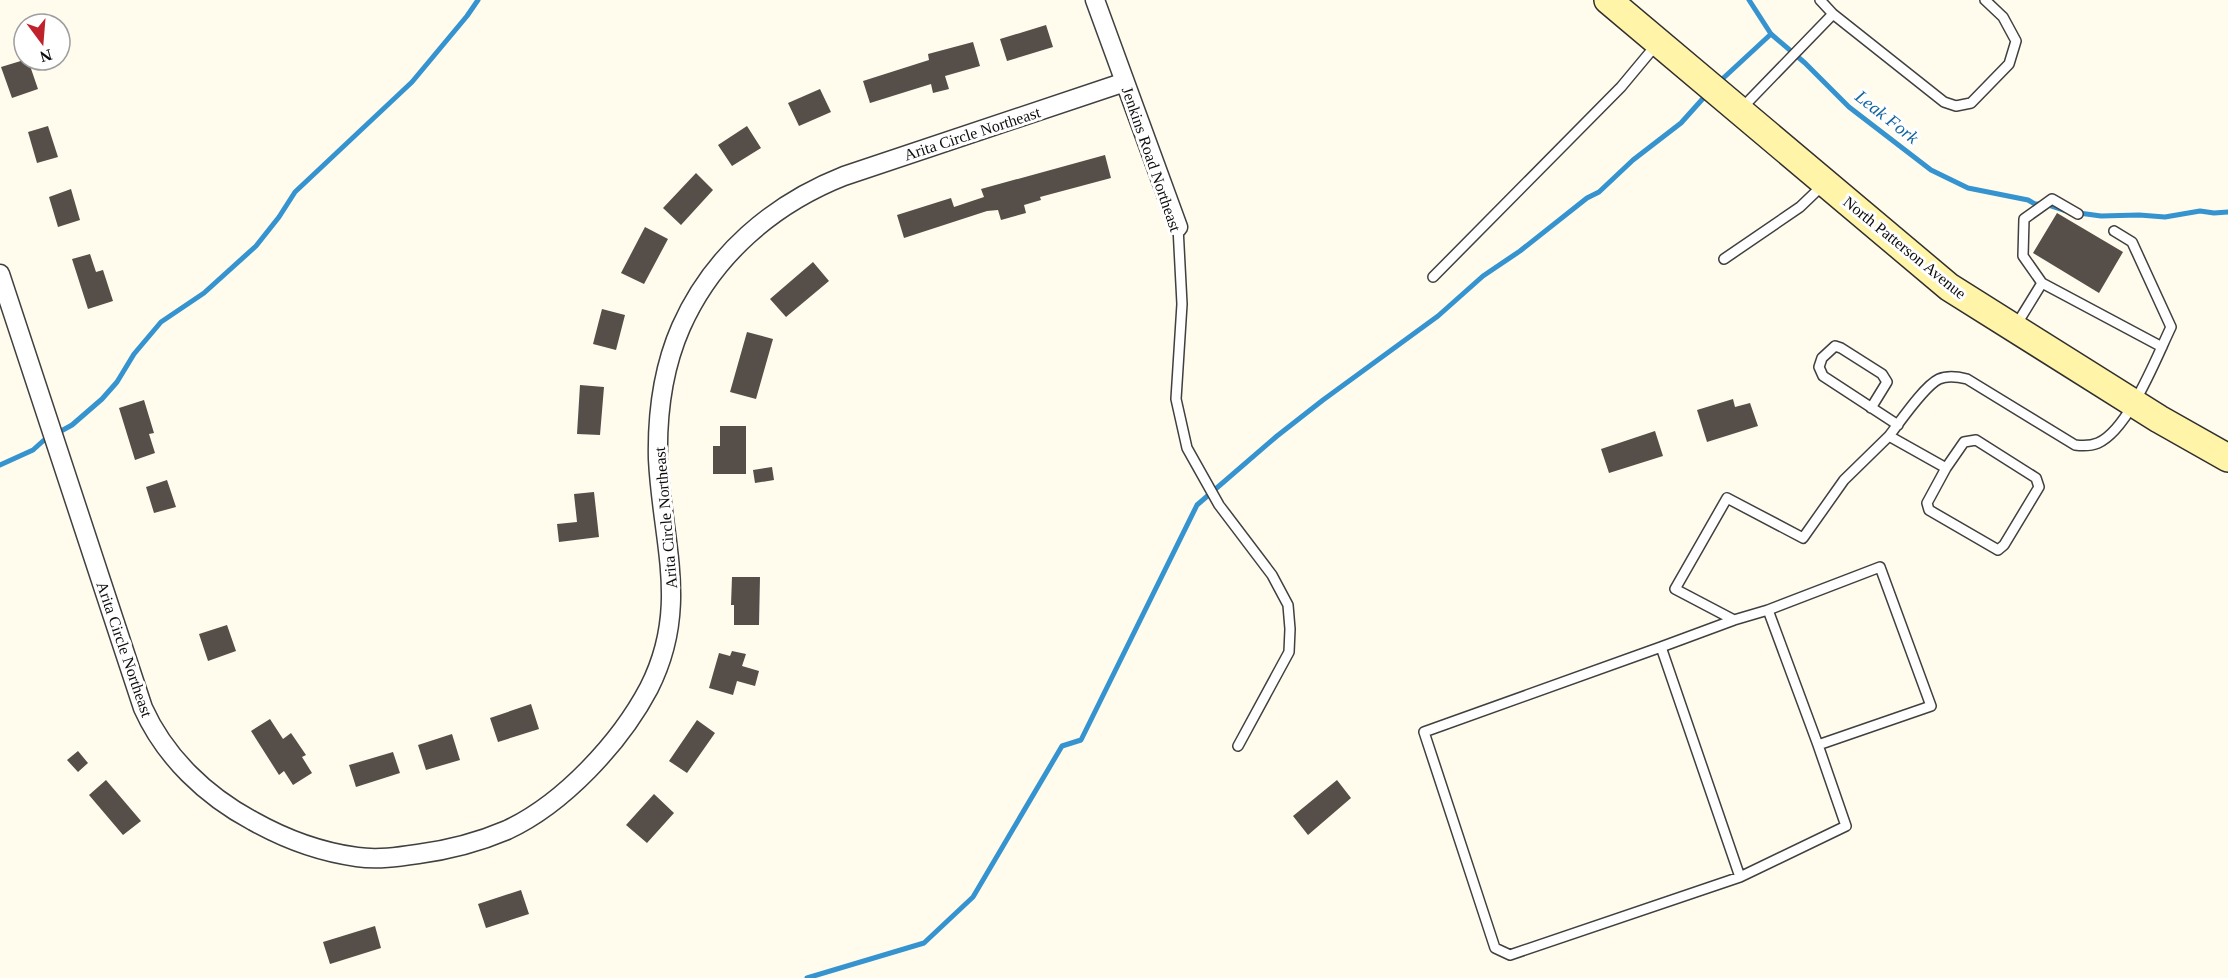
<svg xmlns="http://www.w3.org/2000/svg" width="2228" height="978" font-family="Georgia,serif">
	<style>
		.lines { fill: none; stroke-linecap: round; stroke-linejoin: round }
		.stream { stroke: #3594d0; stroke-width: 5 }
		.building { fill: #564e49 }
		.lane-casing { stroke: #404040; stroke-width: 12 }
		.street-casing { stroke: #404040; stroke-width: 21 }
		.secondary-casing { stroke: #2f2f2f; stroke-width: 30 }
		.lane { stroke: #fff; stroke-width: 9 }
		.street { stroke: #fff; stroke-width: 18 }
		.secondary { stroke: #fff4a8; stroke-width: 27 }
		.labels { text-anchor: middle; stroke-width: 6; stroke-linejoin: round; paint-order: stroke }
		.street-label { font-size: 16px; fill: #0d0d0d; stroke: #fff }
		.water-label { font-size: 18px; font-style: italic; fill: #1365a2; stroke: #fff }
	</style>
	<rect width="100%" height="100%" fill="#fffbed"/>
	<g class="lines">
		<path class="stream" d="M1749 0 1771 34 1805 63 1849 107 1931 170 1968 188 2028 200 2035 204H2041
			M1718 83 1771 34
			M2048 205 2066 211
			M2079 213 2101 216 2139 215 2165 217 2200 211 2214 213 2228 212
			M0 465 33 450 43 441 72 425 102 399 117 382 134 354 161 322 204 293 256 246 279 217 295 192 412 82 467 16 478 0
			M807 978 924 943 973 897 1062 746 1081 740 1197 505 1277 436 1323 400 1438 316 1483 276 1520 251 1587 198 1599 192 1633 160 1681 123 1707 94"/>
	</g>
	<path class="building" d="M1046 25 1053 47 1007 61 1000 39Z
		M973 42 980 66 945 76 949 89 933 93 931 84 870 103 863 81 929 60 928 54Z
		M24 60H28L38 89 12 98 1 67Z
		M820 89 831 112 799 126 788 103Z
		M48 126 58 157 37 163 28 132Z
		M747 126 761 148 732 166 718 145Z
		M1105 155 1111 178 1040 197 1041 200 1024 205 1026 213 1001 220 998 210 987 211 904 238 897 215 951 198 954 207 984 197 981 189Z
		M696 173 713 190 681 225 663 208Z
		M71 189 80 220 58 227 49 197Z
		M2057 213 2123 252 2099 293 2033 253Z
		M645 227 668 239 644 284 621 273Z
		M90 254 96 272 103 270 113 301 88 309 72 259Z
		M813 262 829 281 786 317 770 299Z
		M602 309 625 315 616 350 593 344Z
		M747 332 773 339 756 399 730 392Z
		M580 385 604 387 600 435 577 434Z
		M1733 399 1735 407 1750 403 1758 426 1707 442 1697 410Z
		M144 400 154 433 149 434 155 453 135 460 119 408Z
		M720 426H746V474H713V446H720Z
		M1655 431 1663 456 1609 473 1601 449Z
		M772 467 774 480 755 483 753 470Z
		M167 480 176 507 154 513 146 487Z
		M594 492 599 537 559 542 557 524 577 522 574 494Z
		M732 577H760L759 625H734V605H731Z
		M227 625 236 651 208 661 199 634Z
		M732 651 746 654 742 666 759 671 755 686 737 681 733 695 709 688 719 653 730 656Z
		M531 704 539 729 498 742 490 718Z
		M270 719 283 739 291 733 306 755 302 757 312 773 293 785 284 771 279 775 251 731Z
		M697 720 715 733 687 773 669 761Z
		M452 734 460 760 426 770 418 745Z
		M78 751 88 763 78 772 67 760Z
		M393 752 400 773 356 787 349 765Z
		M106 780 141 821 123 835 89 795Z
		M1337 780 1351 798 1308 835 1293 816Z
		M654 794 674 813 647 843 626 825Z
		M521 890 529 914 486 928 478 904Z
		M375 926 381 948 330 964 323 942Z"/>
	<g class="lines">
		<g class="lane-casing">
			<path id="lane" d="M1820 0 1833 14 1944 102 1956 106 1971 103 2009 64 2016 41 2003 17 1985 0
				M1741 109 1833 14
				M1178 227 1182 304 1176 399 1187 448 1219 505 1272 575 1288 605 1290 629 1289 652 1238 746
				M1724 259 1800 207 1824 184
				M1433 277 1621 87 1656 45
				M2042 283 2162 347
				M2015 327 2042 283 2023 256 2024 219 2052 199 2078 214
				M1871 408 1887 382 1882 374 1841 348 1835 346 1822 358 1819 367 1823 376 1898 425
				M1946 468 1927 503 1929 510 1998 550 2004 545 2039 487 2036 478 1976 440 1964 442 1946 468 1889 436C1900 422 1924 386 1939 379 1948 375 1959 377 1967 379L2075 445C2083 446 2091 446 2098 443 2129 429 2156 358 2171 327L2132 242 2114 231
				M1768 610 1880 567 1931 706 1818 745 1768 610 1734 620 1675 589 1727 498 1803 538 1844 480 1889 436
				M1734 620 1661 647 1740 877 1846 826 1818 745
				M1661 647 1424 732 1495 948 1510 955 1740 877"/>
		</g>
		<g class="street-casing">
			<path id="street" d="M1095 0 1178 227
				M0 274 143 708C165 757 206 796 253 821 285 839 320 852 357 857 377 860 398 857 418 854 448 850 479 842 507 830 563 804 620 743 649 688 690 607 662 543 658 459 657 414 663 368 681 327 713 255 773 204 844 176L1125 82"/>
		</g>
		<g class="secondary-casing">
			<path id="secondary" d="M1608 0 1949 287 2159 419 2228 458"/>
		</g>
		<use href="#lane" class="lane"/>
		<use href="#street" class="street"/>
		<use href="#secondary" class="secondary"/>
	</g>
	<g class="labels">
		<g class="street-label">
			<text transform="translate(972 133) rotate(-18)" y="6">Arita Circle Northeast</text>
			<text transform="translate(1152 159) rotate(71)" y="6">Jenkins Road Northeast</text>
			<text transform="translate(1905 247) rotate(39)" y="6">North Patterson Avenue</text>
			<text transform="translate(665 518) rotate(-95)" y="6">Arita Circle Northeast</text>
			<text transform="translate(125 649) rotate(71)" y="6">Arita Circle Northeast</text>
		</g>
		<g class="water-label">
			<text transform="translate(1887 117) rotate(38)" y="6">Leak Fork</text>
		</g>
	</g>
	<g transform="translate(42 42) rotate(164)"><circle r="28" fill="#ffffff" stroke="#9e9e9e" stroke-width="1.5"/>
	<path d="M0-4.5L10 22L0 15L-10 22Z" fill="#c0222b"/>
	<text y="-9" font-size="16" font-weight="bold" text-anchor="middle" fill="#0d0d0d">N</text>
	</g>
</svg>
